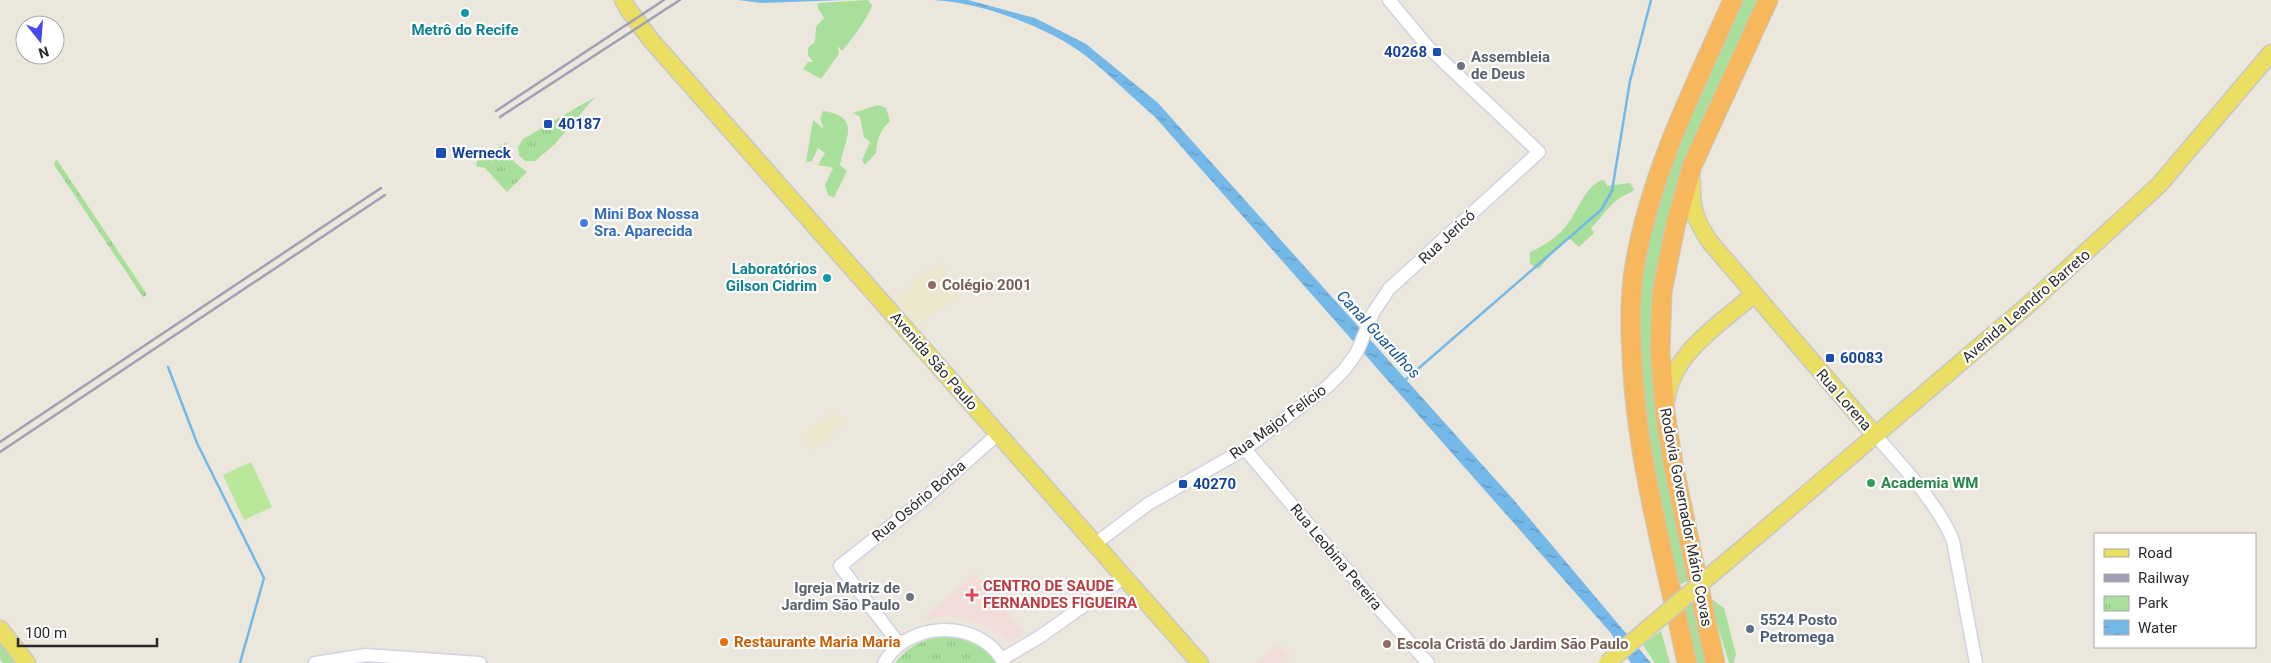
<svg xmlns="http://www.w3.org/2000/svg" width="2271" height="663" font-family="Roboto,sans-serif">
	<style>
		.education { fill: #ece7cd }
		.medical { fill: #f2ddda }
		.grass { fill: #a8df9b }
		.park { fill: url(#park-tufts) }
		.pitch { fill: #b9e698 }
		.water { fill: url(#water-ripples) }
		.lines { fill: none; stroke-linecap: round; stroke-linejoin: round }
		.stream { stroke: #74b8e8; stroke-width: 2.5 }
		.minor-casing { stroke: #d2d2e2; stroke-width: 15 }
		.major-casing { stroke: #c8c8c8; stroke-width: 19 }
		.highway-casing { stroke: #c8c8c8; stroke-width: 21 }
		.minor { stroke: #fff; stroke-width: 12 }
		.major { stroke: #eadf63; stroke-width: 16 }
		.highway { stroke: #f6b75d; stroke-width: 19 }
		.rail { stroke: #a09fb3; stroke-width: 2.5 }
		.major-bridge-casing { stroke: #c8c8c8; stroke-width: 19; stroke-linecap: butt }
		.major-bridge { stroke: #eadf63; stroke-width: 16 }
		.culture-dot { fill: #0f9aa8; stroke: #fff; stroke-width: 2 }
		.transit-dot { fill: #1a4fb4; stroke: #fff; stroke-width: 2 }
		.worship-dot { fill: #6b7280; stroke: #fff; stroke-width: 2 }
		.shop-dot { fill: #3f7fe0; stroke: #fff; stroke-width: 2 }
		.education-dot { fill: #8d6e63; stroke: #fff; stroke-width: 2 }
		.leisure-dot { fill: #2e9e5b; stroke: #fff; stroke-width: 2 }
		.health-dot { fill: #e0444e; stroke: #fff; stroke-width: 2 }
		.service-dot { fill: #5c6f8a; stroke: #fff; stroke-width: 2 }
		.food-dot { fill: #e8710a; stroke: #fff; stroke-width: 2 }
		.labels { text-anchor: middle; stroke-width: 4.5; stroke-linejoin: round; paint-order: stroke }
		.culture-label { font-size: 15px; font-weight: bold; fill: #0d838f; stroke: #fff }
		.transit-label { font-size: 15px; font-weight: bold; fill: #164399; stroke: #fff; text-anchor: start }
		.worship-label { font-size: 15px; font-weight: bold; fill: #5b616d; stroke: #fff; text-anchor: start }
		.shop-label { font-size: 15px; font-weight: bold; fill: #366cbe; stroke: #fff; text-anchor: start }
		.street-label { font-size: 15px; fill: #2a2a2a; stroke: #fff }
		.education-label { font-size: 15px; font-weight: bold; fill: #785e54; stroke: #fff; text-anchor: start }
		.leisure-label { font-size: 15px; font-weight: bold; fill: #27864d; stroke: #fff; text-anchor: start }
		.health-label { font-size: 15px; font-weight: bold; fill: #be3a42; stroke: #fff; text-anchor: start }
		.service-label { font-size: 15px; font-weight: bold; fill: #4e5e75; stroke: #fff; text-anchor: start }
		.food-label { font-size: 15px; font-weight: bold; fill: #c56008; stroke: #fff; text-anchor: start }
		.water-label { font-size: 16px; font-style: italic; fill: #145494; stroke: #fff }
	</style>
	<defs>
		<pattern id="park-tufts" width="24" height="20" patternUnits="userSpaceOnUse" patternTransform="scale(1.25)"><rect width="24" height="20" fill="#a8df9b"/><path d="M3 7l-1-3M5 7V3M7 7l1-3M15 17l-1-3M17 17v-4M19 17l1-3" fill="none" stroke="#91c086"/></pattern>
		<pattern id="water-ripples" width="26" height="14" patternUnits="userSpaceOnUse" patternTransform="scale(1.25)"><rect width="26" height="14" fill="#74b8e8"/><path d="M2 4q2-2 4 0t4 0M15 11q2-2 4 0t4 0" fill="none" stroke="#5f96bc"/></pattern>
	</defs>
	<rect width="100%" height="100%" fill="#ebe7dc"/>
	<path class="education" d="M940 263 960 296 919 323H915L894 301 922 274Z
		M833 410 844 423 813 451 802 438Z"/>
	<path class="medical" d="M975 574 1026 634 1011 642 989 627 964 618 942 616 921 620Z
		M1278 644 1291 658 1284 663H1256Z"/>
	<path class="grass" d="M868 0 872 5C870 15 850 42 842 51L838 46 839 54 821 79 803 69 808 62H813L808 55V48L815 42 816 27 824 18 817 6 819 3Z
		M1738 0H1764L1694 150 1657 310 1692 578 1676 587 1651 469 1636 329 1643 266 1661 188Z
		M878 105 886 108 890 121C880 130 877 140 876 153L865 165 862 160 870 142 864 137 860 117 853 113Z
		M823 111C861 117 846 136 840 165L847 171 834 198 828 195 825 185 833 168 818 165 825 153 818 148 812 161 806 162 813 120 824 129 820 119Z
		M1602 180 1605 181 1607 186 1630 183 1634 189 1632 192C1611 199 1606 214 1591 228L1594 233 1579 247 1569 238 1557 247 1539 269 1530 264V252C1544 246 1560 236 1569 222 1579 208 1586 186 1602 180Z
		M1709 597 1724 608 1736 654 1734 663H1729Z
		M1696 598 1711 663H1693L1680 608Z
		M1661 631 1670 663H1655L1643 645Z
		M0 639 19 663H3L0 659Z"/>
	<path class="park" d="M595 97 554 145 535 161H525L519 155 518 147 523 139Z
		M507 142C504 157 517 164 527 172L507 192 485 168 476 166 477 161Z
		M57 160 146 293V296L143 297 54 165 55 161Z
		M950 636C972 640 984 648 999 663H895C909 645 927 637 950 636Z"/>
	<path class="pitch" d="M251 462 272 507 244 520 223 475Z"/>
	<path class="water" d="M738 0H843L762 3Z
		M933 0H968L1035 18 1086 44 1158 103 1513 499 1651 663H1631L1610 632 1155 117C1132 97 1110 75 1086 56 1049 27 980 2 933 0Z"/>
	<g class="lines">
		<path class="stream" d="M168 367 197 443 264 578 240 663
			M1404 381 1601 210 1612 191 1630 81 1651 0"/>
		<g class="minor-casing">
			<path id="minor" d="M1875 435C1899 462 1941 508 1953 541L1976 663
				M1245 449 1384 614 1428 663
				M1095 544 1148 504 1245 449 1328 386 1345 369 1357 352 1373 313 1389 289 1539 152 1428 47 1389 0
				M899 644 840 566 922 501 998 434
				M1002 659 1041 636 1124 577
				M315 663 366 655 480 663
				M884 663C908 620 980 618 1004 663"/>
		</g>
		<g class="major-casing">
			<path id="major" d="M623 0 628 9 651 40 1200 663
				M1692 181C1691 208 1695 220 1710 242L1875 435
				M1666 401C1672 353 1720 324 1753 295
				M1757 536 2027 306 2159 185 2271 53
				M0 629 27 663"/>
		</g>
		<g class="highway-casing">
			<path id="highway" d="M1687 663C1666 561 1636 460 1632 355 1630 325 1630 294 1635 265 1651 171 1695 86 1733 0
				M1715 663 1673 464 1665 412 1660 350 1662 292 1675 227 1692 166 1768 0"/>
		</g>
		<use href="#minor" class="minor"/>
		<use href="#major" class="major"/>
		<use href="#highway" class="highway"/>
		<path class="rail" d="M496 111 664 0
			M500 117 680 0
			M0 442 381 188
			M0 452 385 195"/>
		<g class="major-bridge-casing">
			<path id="major-bridge" d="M1607 663 1757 536"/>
		</g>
		<use href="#major-bridge" class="major-bridge"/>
	</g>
	<g class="culture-dot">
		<circle cx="465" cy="13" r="5"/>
		<circle cx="827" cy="278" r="5"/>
	</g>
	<g class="transit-dot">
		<rect x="1432" y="47" width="10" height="10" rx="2.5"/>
		<rect x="543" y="119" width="10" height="10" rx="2.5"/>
		<rect x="435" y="147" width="12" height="12" rx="2.5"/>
		<rect x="1825" y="353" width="10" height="10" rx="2.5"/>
		<rect x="1178" y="479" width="10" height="10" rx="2.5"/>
	</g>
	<g class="worship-dot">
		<circle cx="1461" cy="66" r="5"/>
		<circle cx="910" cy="597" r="5"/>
	</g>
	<circle class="shop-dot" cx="584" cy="223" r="5"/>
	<g class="education-dot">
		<circle cx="932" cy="285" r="5"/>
		<circle cx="1387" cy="644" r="5"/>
	</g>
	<circle class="leisure-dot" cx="1871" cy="483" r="5"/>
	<path class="health-dot" d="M969.5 587.5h5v5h5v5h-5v5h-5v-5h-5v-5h5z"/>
	<circle class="service-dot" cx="1750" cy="629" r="5"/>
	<circle class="food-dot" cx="724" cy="642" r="5"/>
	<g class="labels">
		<g class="culture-label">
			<text x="465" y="35">Metrô do Recife</text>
			<text x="817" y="274" text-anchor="end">Laboratórios<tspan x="817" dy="17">Gilson Cidrim</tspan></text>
		</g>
		<g class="transit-label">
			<text x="1427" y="57" text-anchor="end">40268</text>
			<text x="558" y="129">40187</text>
			<text x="452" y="158">Werneck</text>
			<text x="1840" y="363">60083</text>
			<text x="1193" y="489">40270</text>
		</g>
		<g class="worship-label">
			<text x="1471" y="62">Assembleia<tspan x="1471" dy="17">de Deus</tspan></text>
			<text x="900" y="593" text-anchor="end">Igreja Matriz de<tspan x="900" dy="17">Jardim São Paulo</tspan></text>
		</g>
		<g class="shop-label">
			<text x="594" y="219">Mini Box Nossa<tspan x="594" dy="17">Sra. Aparecida</tspan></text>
		</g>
		<g class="street-label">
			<text transform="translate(1447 237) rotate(-43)" y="5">Rua Jericó</text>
			<text transform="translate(2026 306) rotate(-41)" y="5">Avenida Leandro Barreto</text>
			<text transform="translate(934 361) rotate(49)" y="5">Avenida São Paulo</text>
			<text transform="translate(1844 400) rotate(49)" y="5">Rua Lorena</text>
			<text transform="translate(1278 422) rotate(-36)" y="5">Rua Major Felício</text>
			<text transform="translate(919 501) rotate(-40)" y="5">Rua Osório Borba</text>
			<text transform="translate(1686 517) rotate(79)" y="5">Rodovia Governador Mário Covas</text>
			<text transform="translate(1336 557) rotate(50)" y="5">Rua Leobina Pereira</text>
		</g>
		<g class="education-label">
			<text x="942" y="290">Colégio 2001</text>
			<text x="1397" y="649">Escola Cristã do Jardim São Paulo</text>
		</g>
		<g class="leisure-label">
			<text x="1881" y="488">Academia WM</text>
		</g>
		<g class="health-label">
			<text x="983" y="591">CENTRO DE SAUDE<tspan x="983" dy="17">FERNANDES FIGUEIRA</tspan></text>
		</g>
		<g class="service-label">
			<text x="1760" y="625">5524 Posto<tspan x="1760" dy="17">Petromega</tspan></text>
		</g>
		<g class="food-label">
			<text x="734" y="647">Restaurante Maria Maria</text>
		</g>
		<g class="water-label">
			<text transform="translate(1379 334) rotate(47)" y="6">Canal Guarulhos</text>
		</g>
	</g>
	<rect x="2094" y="533" width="162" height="115" fill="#ffffff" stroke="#aaaaaa"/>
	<rect x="2104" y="549" width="25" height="8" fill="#eadf63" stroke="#aaaaaa"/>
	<text x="2138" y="558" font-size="15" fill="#2a2a2a">Road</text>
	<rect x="2104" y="574" width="25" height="8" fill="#a09fb3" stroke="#aaaaaa"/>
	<text x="2138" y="583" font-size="15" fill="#2a2a2a">Railway</text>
	<rect x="2104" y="596" width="25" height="15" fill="url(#park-tufts)" stroke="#aaaaaa"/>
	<text x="2138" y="608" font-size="15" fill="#2a2a2a">Park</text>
	<rect x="2104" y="620" width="25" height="15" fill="url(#water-ripples)" stroke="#aaaaaa"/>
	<text x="2138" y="633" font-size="15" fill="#2a2a2a">Water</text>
	<g transform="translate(40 40) rotate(163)"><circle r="24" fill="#ffffff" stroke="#aaaaaa"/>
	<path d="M0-4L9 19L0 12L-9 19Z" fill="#4449f1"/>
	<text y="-8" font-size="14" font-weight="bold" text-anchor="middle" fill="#2a2a2a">N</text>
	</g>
	<path d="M18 638v8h139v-8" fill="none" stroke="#2a2a2a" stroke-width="2.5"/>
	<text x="25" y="638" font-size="15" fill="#2a2a2a" stroke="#ffffff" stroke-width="4" paint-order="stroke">100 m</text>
</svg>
